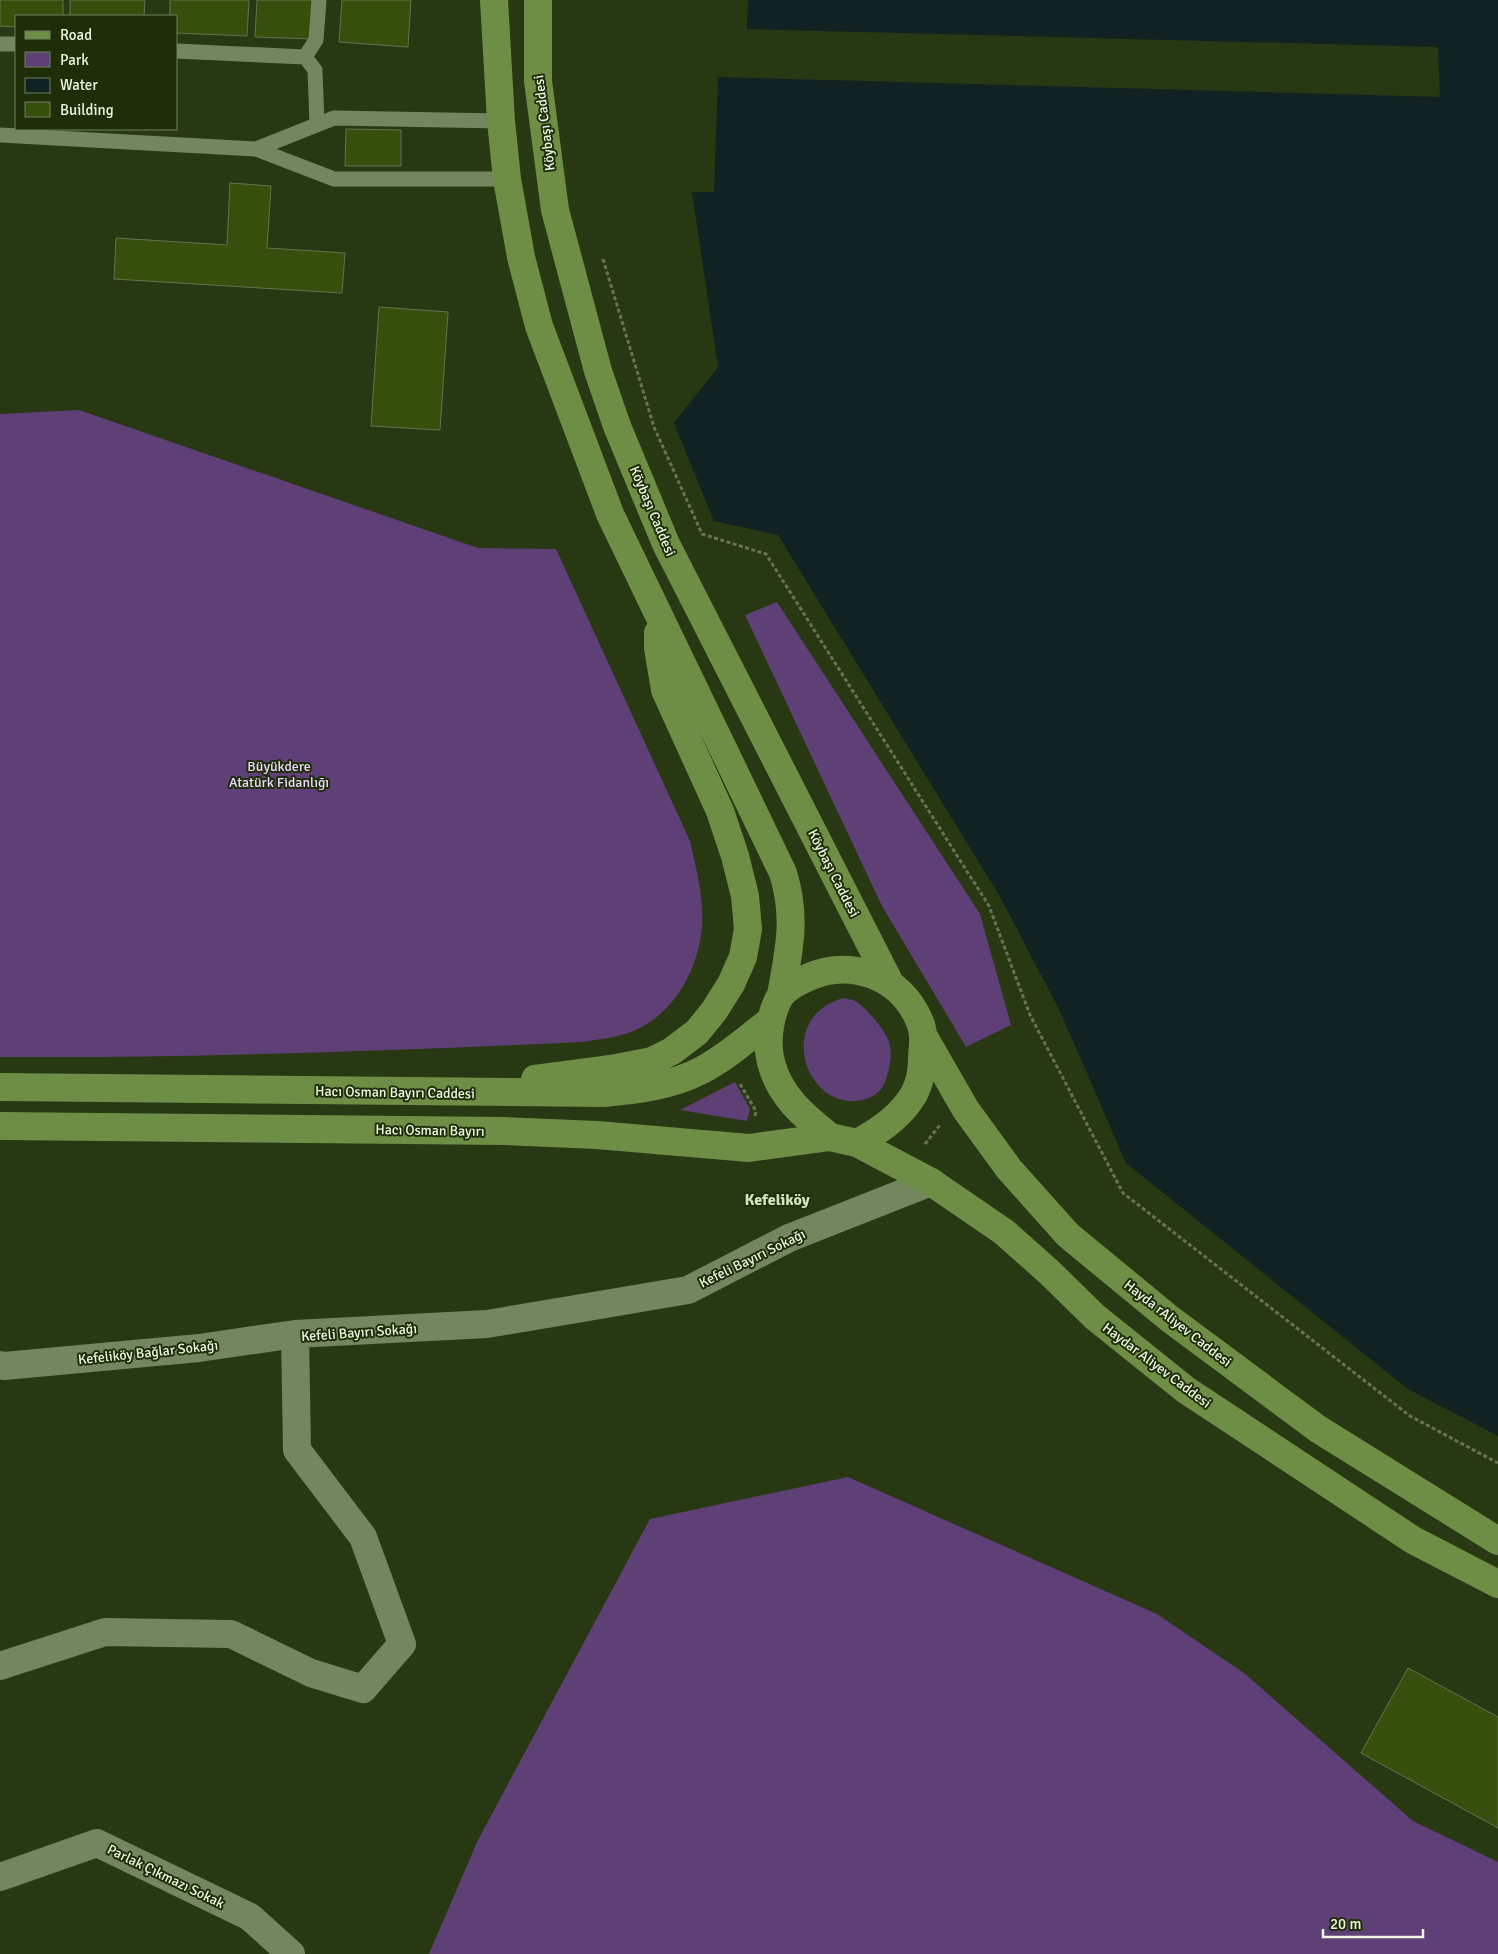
<svg xmlns="http://www.w3.org/2000/svg" width="1498" height="1954" font-family="Signika,sans-serif">
	<style>
		.green { fill: #5e3f76 }
		.water { fill: #102221 }
		.building { fill: #364f0c; stroke: #62744e }
		.lines { fill: none; stroke-linecap: round; stroke-linejoin: round }
		.path { stroke: #667454; stroke-width: 3; stroke-dasharray: 4 2.5; stroke-linecap: butt }
		.service { stroke: #74865f; stroke-width: 15 }
		.minor { stroke: #74865f; stroke-width: 28 }
		.primary { stroke: #6e8d45; stroke-width: 28 }
		.labels { text-anchor: middle; stroke-width: 4; stroke-linejoin: round; paint-order: stroke }
		.street-label { font-size: 14px; fill: #ecf6e1; stroke: #1f2e08 }
		.park-label { font-size: 14px; fill: #ebd6ff; stroke: #1f2e08 }
		.quarter-label { font-size: 16px; font-weight: bold; fill: #d1e6bb; stroke: #1f2e08 }
	</style>
	<rect width="100%" height="100%" fill="#283813"/>
	<path class="green" d="M79 410 478 548 556 549 690 841C695 864 701 885 702 909 705 952 684 1001 647 1024 629 1036 603 1039 582 1042 388 1051 194 1058 0 1057V414Z
		M777 602 980 914 1011 1025 966 1047 882 906 745 615Z
		M844 998C847 999 851 999 855 1001 866 1007 887 1032 890 1045 892 1056 890 1068 886 1079 883 1089 876 1096 866 1099 807 1117 772 1017 844 998Z
		M735 1082 750 1109 747 1121 680 1110Z
		M848 1477 1157 1614 1244 1673 1413 1821 1498 1862V1954H429L478 1840 650 1519Z"/>
	<path class="water" d="M748 0H1498V1436L1408 1389 1126 1163 1059 1009 999 895 778 535 714 521 674 423 718 367 692 192H714L718 77 1440 97 1438 47 747 29Z"/>
	<path class="building" d="M0 0H63V16H16V27L0 26Z
		M70 0H145L144 16H70Z
		M170 0H249L247 36 176 33V16H170Z
		M257 0H314L312 39 255 37Z
		M342 0H411L408 47 339 42Z
		M346 129 401 130V166H345Z
		M230 183 271 186 267 248 345 253 342 293 114 279 116 238 227 245Z
		M379 307 448 312 440 430 371 426Z
		M1408 1668 1498 1717V1828L1361 1753Z"/>
	<g class="lines">
		<path class="path" d="M603 259 654 427 702 534 766 554 989 906 1030 1015 1123 1193 1410 1416 1498 1463
			M740 1084 756 1111 755 1116
			M925 1144 940 1125"/>
		<path class="service" d="M0 44H16
			M176 51 305 57 316 40 319 0
			M305 57 315 70 317 125
			M0 135 256 149 334 179H507
			M256 149 334 118 501 121"/>
		<path class="minor" d="M0 1365 4 1366 199 1348 295 1334
			M0 1666 105 1632 231 1634 311 1673 363 1689 402 1644 363 1537 297 1450 295 1334 487 1324 688 1290 789 1238 931 1182
			M0 1877 97 1843 250 1917 291 1954"/>
		<path class="primary" d="M494 0 501 121 507 179 521 257 539 326 610 514 783 873C797 918 789 950 781 995
			M538 0V81L555 210 598 371 617 426 666 544 890 983
			M924 1037 966 1110 1009 1169 1068 1235 1170 1319 1318 1429 1498 1541
			M535 1079 611 1069 652 1061 672 1051 697 1032 714 1011 731 984 743 957 748 929 745 896 735 856 720 811 665 690 658 648V633
			M0 1087 604 1093C637 1090 672 1086 702 1070 727 1057 749 1037 771 1020
			M0 1126 504 1131 597 1135 749 1148 830 1137 857 1143 931 1182 1004 1232 1049 1272 1095 1317 1186 1390 1413 1540 1498 1584
			M830 1137C817 1126 802 1115 791 1101 774 1080 765 1055 770 1027 771 1018 775 1004 781 995 787 987 800 981 809 977 852 958 901 977 919 1020 925 1032 923 1045 922 1057 922 1070 920 1083 914 1094 902 1115 878 1132 857 1143"/>
	</g>
	<g class="labels">
		<g class="street-label">
			<text transform="translate(544 123) rotate(-97)" y="5">Köybaşı Caddesi</text>
			<text transform="translate(653 511) rotate(67)" y="5">Köybaşı Caddesi</text>
			<text transform="translate(834 873) rotate(63)" y="5">Köybaşı Caddesi</text>
			<text transform="translate(395 1092) rotate(1)" y="5">Hacı Osman Bayırı Caddesi</text>
			<text transform="translate(430 1130) rotate(1)" y="5">Hacı Osman Bayırı</text>
			<text transform="translate(752 1258) rotate(-26)" y="5">Kefeli Bayırı Sokağı</text>
			<text transform="translate(1178 1323) rotate(38)" y="5">Hayda rAliyev Caddesi</text>
			<text transform="translate(359 1332) rotate(-4)" y="5">Kefeli Bayırı Sokağı</text>
			<text transform="translate(148 1352) rotate(-6)" y="5">Kefeliköy Bağlar Sokağı</text>
			<text transform="translate(1157 1365) rotate(37)" y="5">Haydar Aliyev Caddesi</text>
			<text transform="translate(166 1876) rotate(26)" y="5">Parlak Çıkmazı Sokak</text>
		</g>
		<g class="park-label">
			<text x="279" y="771">Büyükdere<tspan x="279" dy="16">Atatürk Fidanlığı</tspan></text>
		</g>
		<g class="quarter-label">
			<text x="777" y="1205">Kefeliköy</text>
		</g>
	</g>
	<rect x="15" y="15" width="162" height="115" fill="#1f2e08" stroke="#717e5f"/>
	<rect x="25" y="31" width="25" height="8" fill="#6e8d45" stroke="#717e5f"/>
	<text x="60" y="40" font-size="15" fill="#ecf6e1">Road</text>
	<rect x="25" y="52" width="25" height="15" fill="#5e3f76" stroke="#717e5f"/>
	<text x="60" y="65" font-size="15" fill="#ecf6e1">Park</text>
	<rect x="25" y="78" width="25" height="15" fill="#102221" stroke="#717e5f"/>
	<text x="60" y="90" font-size="15" fill="#ecf6e1">Water</text>
	<rect x="25" y="102" width="25" height="15" fill="#364f0c" stroke="#717e5f"/>
	<text x="60" y="115" font-size="15" fill="#ecf6e1">Building</text>
	<path d="M1323 1929v8h100v-8" fill="none" stroke="#ecf6e1" stroke-width="2.5"/>
	<text x="1330" y="1929" font-size="15" fill="#ecf6e1" stroke="#1f2e08" stroke-width="4" paint-order="stroke">20 m</text>
</svg>
